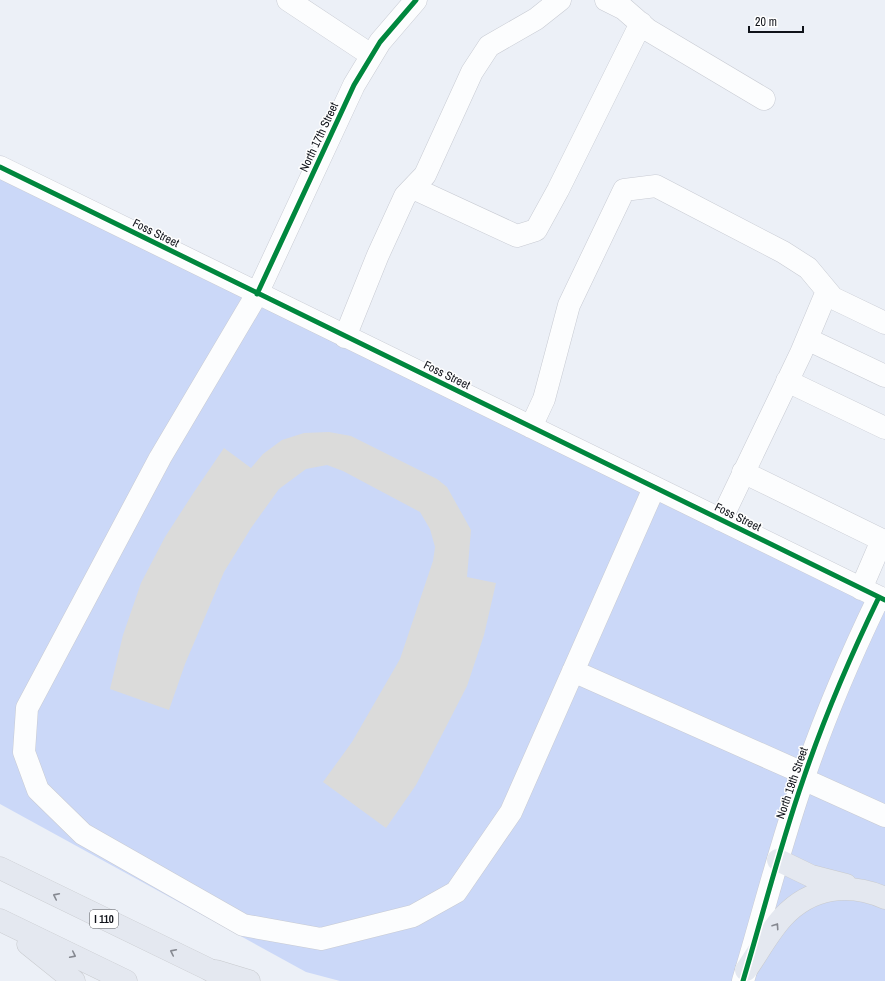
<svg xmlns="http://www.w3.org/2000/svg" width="885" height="981" font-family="'Archivo Narrow',sans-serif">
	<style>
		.green { fill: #cbd8f8 }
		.building { fill: #dbdbda }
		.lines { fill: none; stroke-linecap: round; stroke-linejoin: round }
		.minor-casing { stroke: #c8cbd3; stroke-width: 23 }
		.highway-casing { stroke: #c8cace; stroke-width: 23 }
		.minor { stroke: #fcfdfe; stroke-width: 22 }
		.highway { stroke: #e4e8f0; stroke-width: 22 }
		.cycleway-casing { stroke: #fff; stroke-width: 8 }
		.cycleway { stroke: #00873e; stroke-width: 5 }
		.oneway { stroke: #858890 }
		.labels { text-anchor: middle; stroke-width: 3; stroke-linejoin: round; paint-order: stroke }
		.shield { fill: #fff; stroke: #585a5f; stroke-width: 1 }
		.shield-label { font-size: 11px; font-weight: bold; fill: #10131a }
		.street-label { font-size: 12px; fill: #10131a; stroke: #fff }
	</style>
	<rect width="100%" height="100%" fill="#ecf0f7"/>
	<path class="green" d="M0 177 885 611V981H340L306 972 0 804Z"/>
	<path class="building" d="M329 432 351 436 437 479 447 487 471 530 467 577 496 583 484 635 467 686 416 785 386 828 323 782 352 742 400 659 433 561 435 547 430 529 420 512 343 471 327 465 306 469 279 489 251 528 224 572 185 664 169 710 110 689 123 635 141 583 165 537 194 492 224 448 251 468 263 454 282 440 304 433Z"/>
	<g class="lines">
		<g class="minor-casing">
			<path id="minor" d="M288 0 371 55
				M416 0 380 42 354 85 257 294 160 458 27 708 24 752 38 790 83 834 243 925 321 939 413 916 456 892 511 812 654 488
				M606 0 624 9 648 30 764 99
				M0 167 885 600
				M413 188 517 236 536 230 558 190 641 23
				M345 337 378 255 405 196 425 175 472 72 489 46 536 19 560 0
				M807 339 885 376
				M787 381 885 428
				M531 427 544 399 569 305 624 190 656 186 783 252 808 268 833 298 885 323
				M743 472 882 540 861 589
				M721 520 801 353 827 291
				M573 671 805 774
				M803 779 885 816
				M743 981C763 914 780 846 803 780 824 718 850 657 879 597"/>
		</g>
		<g class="highway-casing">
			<path id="highway" d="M778 860 811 876 846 885
				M0 868 208 969 229 981
				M0 920 126 981
				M28 944 74 981
				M746 970C758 953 769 932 783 917 811 887 849 882 885 898
				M216 971 249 981"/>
		</g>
		<use href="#minor" class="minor"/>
		<use href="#highway" class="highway"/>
		<g class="cycleway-casing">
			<path id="cycleway" d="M0 167 885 600
				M257 294 354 85 380 42 416 0
				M743 981C763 914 780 846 803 780 824 718 850 657 879 597"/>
		</g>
		<use href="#cycleway" class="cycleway"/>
	</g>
	<defs><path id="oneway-chevron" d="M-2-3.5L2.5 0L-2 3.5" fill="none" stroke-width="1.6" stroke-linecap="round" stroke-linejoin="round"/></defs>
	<g class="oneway">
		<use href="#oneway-chevron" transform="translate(56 896) rotate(-154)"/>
		<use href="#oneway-chevron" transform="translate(776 926) rotate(-56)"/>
		<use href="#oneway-chevron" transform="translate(173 952) rotate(-154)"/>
		<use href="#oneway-chevron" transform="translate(73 955) rotate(26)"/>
	</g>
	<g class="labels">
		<rect class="shield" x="90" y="910" width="28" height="18" rx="3"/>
		<g class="shield-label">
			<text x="104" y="923">I 110</text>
		</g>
		<g class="street-label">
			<text transform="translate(319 137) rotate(-65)" y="4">North 17th Street</text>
			<text transform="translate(156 233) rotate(26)" y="4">Foss Street</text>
			<text transform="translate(447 375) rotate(26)" y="4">Foss Street</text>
			<text transform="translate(738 517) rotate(26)" y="4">Foss Street</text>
			<text transform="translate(792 783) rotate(-71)" y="4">North 19th Street</text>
		</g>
	</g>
	<path d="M749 26v6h54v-6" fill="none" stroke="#10131a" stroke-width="2"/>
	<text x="755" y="26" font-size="12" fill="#10131a" stroke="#ffffff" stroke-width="3" paint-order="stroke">20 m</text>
</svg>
